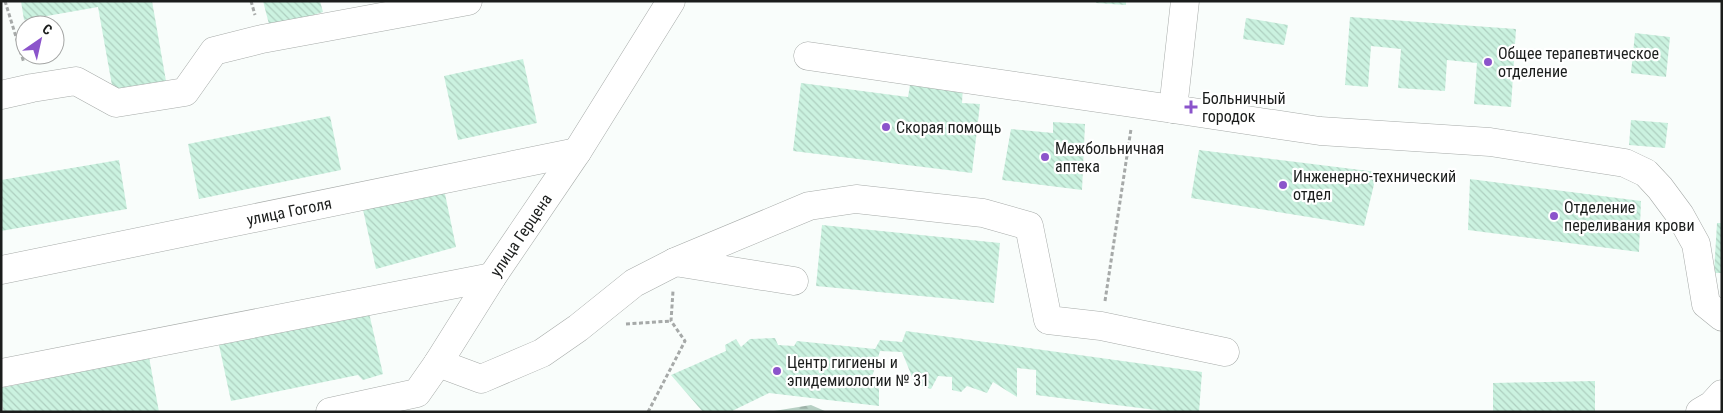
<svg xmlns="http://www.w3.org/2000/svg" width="1723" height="413" font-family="'Roboto Condensed',sans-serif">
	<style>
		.forest { fill: url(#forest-firs) }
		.building { fill: url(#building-back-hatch) }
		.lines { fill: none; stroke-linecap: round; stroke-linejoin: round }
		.minor-casing { stroke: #a7aba9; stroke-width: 29 }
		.path { stroke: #a6a9a8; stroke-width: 3; stroke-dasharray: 4 2.5; stroke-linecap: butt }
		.minor { stroke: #fff; stroke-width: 28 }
		.poi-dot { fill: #8b54cb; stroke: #fff; stroke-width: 2 }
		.labels { text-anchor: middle; stroke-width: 4.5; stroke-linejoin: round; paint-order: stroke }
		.poi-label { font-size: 16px; fill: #1b1d1c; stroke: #fff; text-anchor: start }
		.street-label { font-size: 16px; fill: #1b1d1c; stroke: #fff }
	</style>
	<defs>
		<pattern id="forest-firs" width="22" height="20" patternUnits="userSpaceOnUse" patternTransform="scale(1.25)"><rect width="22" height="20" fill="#b7d0c4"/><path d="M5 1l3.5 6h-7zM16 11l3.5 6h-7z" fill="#9db2a8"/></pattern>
		<pattern id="building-back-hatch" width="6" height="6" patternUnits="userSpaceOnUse" patternTransform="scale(1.25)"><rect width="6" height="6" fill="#cbf2e0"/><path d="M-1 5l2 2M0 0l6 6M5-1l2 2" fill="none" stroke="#aecfc0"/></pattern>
	</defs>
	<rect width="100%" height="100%" fill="#f9fdfb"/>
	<path class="forest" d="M811 405 827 412H768Z"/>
	<path class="building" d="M21 1H152L166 81 113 91 98 7 24 20Z
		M263 1H320L323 12 270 28Z
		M1096 1H1126V5L1096 3Z
		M1350 17 1516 29 1511 107 1474 104 1477 63 1447 60 1445 91 1398 88 1401 49 1371 46 1368 87 1345 85Z
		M1246 18 1288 25 1284 45 1243 39Z
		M1635 33 1670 37 1666 77 1631 73Z
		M523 59 537 123 458 140 444 76Z
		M911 79 963 85 962 103 980 104 972 173 793 151 801 83 908 97Z
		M330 116 341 170 199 199 188 144Z
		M1631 120 1668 123 1665 148 1629 145Z
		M1053 122 1085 124 1082 190 1002 180 1011 129 1053 133Z
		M1199 150 1377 172 1364 226 1191 198Z
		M119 160 127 209 1 231V180Z
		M1470 179 1641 201 1639 252 1468 230Z
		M444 189 456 247 376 269 362 205Z
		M1717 223H1722V273H1714Z
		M822 225 1000 243 994 303 816 286Z
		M369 313 383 374 363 380 358 375 231 401 219 345Z
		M906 331 1202 372 1199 412H1172L1036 395V370L1017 368V397L993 382 987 393 967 386 961 392 952 390V377L938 376 931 389 915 384 902 352 880 351 871 380 879 384V406L769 393 730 412H703L671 375 726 351 725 345 736 339 741 347 750 339 775 338 778 345 794 346 797 341 875 349 880 340 902 342Z
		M149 357 159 412H3L1 388Z
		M1595 381V412H1493V383Z"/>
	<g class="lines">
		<g class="minor-casing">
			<g id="minor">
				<path d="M1185 1 1173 109 1320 131 1490 142 1625 163 1646 173 1660 188 1680 215 1696 244 1706 304 1722 317"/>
				<path d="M808 56 1173 109"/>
				<path d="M1 95 32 88 76 81 116 103 185 92 214 51 262 39 468 1"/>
				<path d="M675 262 809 206 856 199 983 213 1029 226 1048 320 1101 326 1225 352"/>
				<path id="s1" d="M1 270 577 152"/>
				<path d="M438 363 481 379 542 353 578 328 634 283 675 262 794 281"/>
				<path d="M1 373 492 277"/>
				<path id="s2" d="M330 412 417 393 438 363 492 277 577 152 671 1"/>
				<path d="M1700 412 1712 405 1722 394"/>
			</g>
		</g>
		<path class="path" d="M5 1 24 63
			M251 1 255 15
			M1105 301 1131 129
			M626 324 671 321
			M648 412 685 341 671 321 673 291"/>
		<use href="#minor" class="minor"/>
	</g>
	<g class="poi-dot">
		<circle cx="1488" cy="62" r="5"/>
		<path d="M1188.5 99.5h5v5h5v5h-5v5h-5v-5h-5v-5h5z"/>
		<circle cx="886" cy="127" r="5"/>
		<circle cx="1045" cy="157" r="5"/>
		<circle cx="1283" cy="185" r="5"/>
		<circle cx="1554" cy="216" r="5"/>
		<circle cx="777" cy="371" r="5"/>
	</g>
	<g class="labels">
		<g class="poi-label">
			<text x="1498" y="59">Общее терапевтическое<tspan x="1498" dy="18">отделение</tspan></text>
			<text x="1202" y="104">Больничный<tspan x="1202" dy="18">городок</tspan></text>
			<text x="896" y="133">Скорая помощь</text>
			<text x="1055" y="154">Межбольничная<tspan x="1055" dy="18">аптека</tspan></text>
			<text x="1293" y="182">Инженерно-технический<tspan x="1293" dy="18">отдел</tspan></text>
			<text x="1564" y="213">Отделение<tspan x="1564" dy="18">переливания крови</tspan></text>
			<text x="787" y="368">Центр гигиены и<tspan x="787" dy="18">эпидемиологии № 31</tspan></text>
		</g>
		<g class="street-label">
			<text dy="6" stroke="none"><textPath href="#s1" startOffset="294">улица Гоголя</textPath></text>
			<text dy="6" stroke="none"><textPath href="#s2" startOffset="278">улица Герцена</textPath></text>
		</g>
	</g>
	<rect width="1723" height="413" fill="none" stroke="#1b1d1c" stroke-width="5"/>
	<g transform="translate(40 40) rotate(34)"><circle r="24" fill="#ffffff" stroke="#a4a5a4"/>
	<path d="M0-4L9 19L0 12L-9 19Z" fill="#8b54cb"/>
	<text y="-8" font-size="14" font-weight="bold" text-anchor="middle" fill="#1b1d1c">С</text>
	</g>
</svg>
